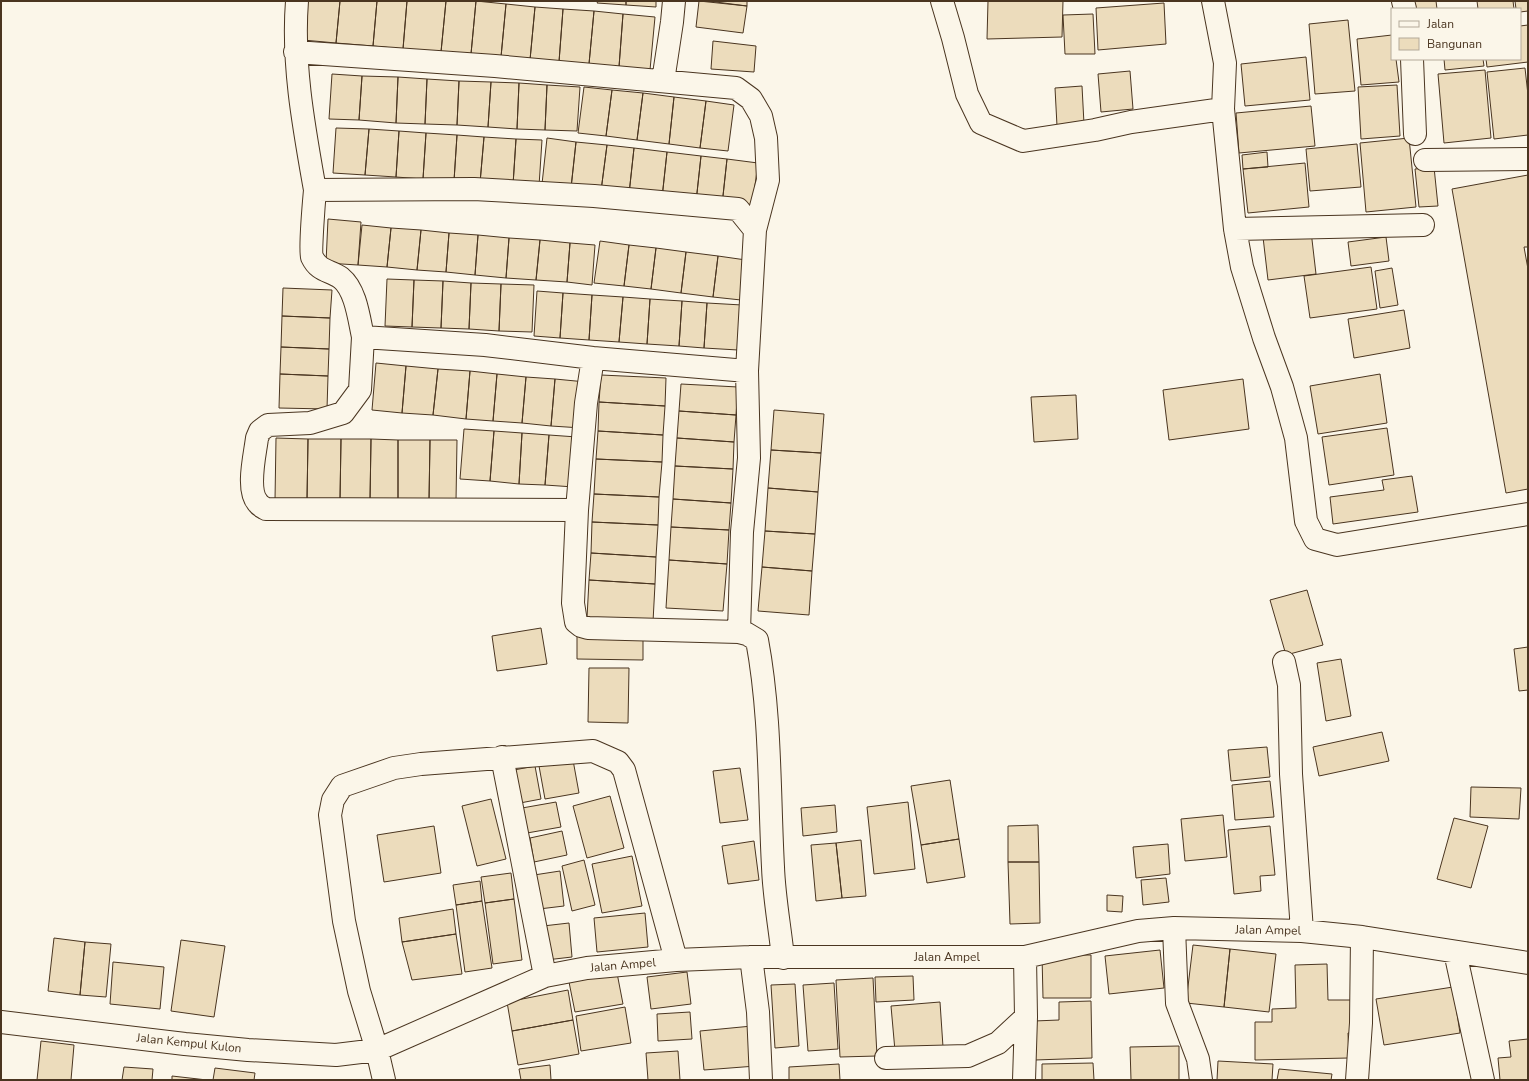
<svg xmlns="http://www.w3.org/2000/svg" width="1529" height="1081" font-family="'Nunito Sans',sans-serif">
	<style>
		.building { fill: #ecdcbc; stroke: #4a3520 }
		.lines { fill: none; stroke-linecap: round; stroke-linejoin: round }
		.street-casing { stroke: #4a3520; stroke-width: 24 }
		.street { stroke: #fbf6e9; stroke-width: 22 }
		.labels { text-anchor: middle; stroke-width: 3; stroke-linejoin: round; paint-order: stroke }
		.street-label { font-size: 12px; fill: #4a3520; stroke: #fbf6e9 }
	</style>
	<rect width="100%" height="100%" fill="#fbf6e9"/>
	<path class="building" d="M307 1H340L336 43 303 40Z
		M340 1H377L373 46 336 43Z
		M377 1H407L403 49 373 46Z
		M407 1H446L441 52 403 49Z
		M446 1H476L471 54 441 52Z
		M476 1 506 4 501 57 471 54Z
		M598 1H626V5L597 3Z
		M626 1H656V7L626 5Z
		M699 1 747 6 743 33 696 27Z
		M708 1H747V6Z
		M988 1H1063L1062 37 987 39Z
		M1407 1H1436L1437 9H1408Z
		M1477 1H1513L1514 9H1478Z
		M1515 1H1528V11L1520 12V9H1516Z
		M1164 3 1166 44 1098 50 1096 8Z
		M506 4 535 7 530 60 501 57Z
		M535 7 563 9 559 62 530 60Z
		M563 9 594 11 589 64 559 62Z
		M594 11 623 14 619 67 589 64Z
		M623 14 655 17 650 70 619 67Z
		M1093 14 1095 54H1065L1063 15Z
		M1348 20 1355 91 1315 94 1309 24Z
		M1528 25V62L1487 67 1486 59H1520V26Z
		M1392 35V59H1396L1399 82 1361 85 1357 39Z
		M713 41 756 46 754 72 711 69Z
		M1306 57 1310 100 1245 106 1241 64Z
		M1444 59H1483L1484 66 1445 70Z
		M1525 68 1528 95V135L1494 139 1487 72Z
		M1485 70 1491 138 1444 143 1438 74Z
		M1130 71 1133 109 1101 112 1098 74Z
		M332 74 362 76 359 120 329 119Z
		M362 76 398 77 396 123 359 120Z
		M398 77 427 79 425 124 396 123Z
		M427 79 459 81 457 125 425 124Z
		M459 81 491 82 488 127 457 125Z
		M491 82 519 83 517 129 488 127Z
		M519 83 547 85 545 130 517 129Z
		M547 85 580 87 577 131 545 130Z
		M1397 85 1400 136 1361 139 1358 87Z
		M1082 86 1084 124 1057 126 1055 88Z
		M584 87 612 90 606 136 578 133Z
		M612 90 643 93 637 140 606 136Z
		M643 93 674 97 669 144 637 140Z
		M674 97 706 101 700 148 669 144Z
		M706 101 734 105 728 151 700 148Z
		M1311 106 1315 146 1239 153 1236 113Z
		M336 128 369 129 365 175 333 173Z
		M369 129 399 131 396 177 365 175Z
		M399 131 426 133 423 179 396 177Z
		M426 133 457 135 454 181 423 179Z
		M457 135 484 137 480 183 454 181Z
		M484 137 516 139 513 185 480 183Z
		M547 138 576 142 571 188 542 184Z
		M1409 138 1416 207 1366 212 1360 143Z
		M516 139 542 140 539 186 513 185Z
		M576 142 607 145 601 191 571 188Z
		M1357 144 1361 187 1310 191 1306 149Z
		M607 145 634 148 629 194 601 191Z
		M634 148 667 152 662 198 629 194Z
		M667 152 701 156 696 202 662 198Z
		M1267 152 1268 167 1243 169 1242 155Z
		M701 156 727 159 722 205 696 202Z
		M727 159 758 163 752 208 722 205Z
		M1305 163 1309 207 1248 213 1243 169Z
		M1434 167 1438 206 1419 207 1415 169Z
		M1528 175V247H1524L1528 269V489L1506 493 1452 189Z
		M328 219 361 222 358 265 326 263Z
		M362 225 391 228 387 267 358 265Z
		M391 228 421 230 417 270 387 267Z
		M421 230 449 233 446 272 417 270Z
		M1311 231 1316 274 1268 280 1263 237Z
		M449 233 478 235 475 275 446 272Z
		M478 235 509 238 506 278 475 275Z
		M1386 237 1389 261 1351 266 1348 242Z
		M509 238 540 240 536 280 506 278Z
		M540 240 570 243 567 282 536 280Z
		M600 241 629 245 624 286 594 283Z
		M570 243 595 245 592 285 567 282Z
		M629 245 656 248 651 289 624 286Z
		M656 248 686 252 681 293 651 289Z
		M686 252 718 256 713 297 681 293Z
		M718 256 746 260 741 300 713 297Z
		M1371 267 1377 309 1310 318 1304 276Z
		M1392 268 1398 305 1380 308 1375 271Z
		M387 279 414 280 412 327 385 326Z
		M414 280 443 281 441 328 412 327Z
		M443 281 471 283 469 329 441 328Z
		M471 283 501 284 499 331 469 329Z
		M501 284 534 285 532 332 499 331Z
		M283 288 332 290 330 318 282 316Z
		M537 291 563 293 560 338 534 336Z
		M563 293 592 295 589 340 560 338Z
		M592 295 623 297 619 342 589 340Z
		M623 297 650 299 647 344 619 342Z
		M650 299 682 301 679 346 647 344Z
		M682 301 707 303 704 348 679 346Z
		M707 303 742 305 738 350 704 348Z
		M1404 310 1410 348 1354 358 1348 319Z
		M282 316 330 318 329 349 281 347Z
		M281 347 329 349 328 376 280 374Z
		M376 363 406 366 402 413 372 410Z
		M406 366 438 369 433 415 402 413Z
		M438 369 470 371 466 419 433 415Z
		M470 371 497 374 493 421 466 419Z
		M280 374 328 376 327 409 279 408Z
		M497 374 526 377 522 423 493 421Z
		M1380 374 1387 423 1318 434 1310 386Z
		M601 375 666 378 665 406 599 402Z
		M526 377 555 379 551 426 522 423Z
		M555 379 586 382 582 428 551 426Z
		M1243 379 1249 429 1169 440 1163 390Z
		M681 384 738 387 736 415 679 411Z
		M1076 395 1078 439 1034 442 1031 397Z
		M599 402 665 406 663 435 598 431Z
		M774 410 824 414 821 453 771 450Z
		M679 411 736 415 734 442 677 438Z
		M1387 428 1394 475 1329 485 1322 437Z
		M464 429 494 431 490 481 460 479Z
		M494 431 522 433 519 484 490 481Z
		M598 431 663 435 662 462 596 459Z
		M522 433 549 435 545 485 519 484Z
		M549 435 577 437 574 487 545 485Z
		M276 438 308 439 307 500H275Z
		M677 438 734 442 733 469 675 466Z
		M308 439H341L340 500H307Z
		M341 439H371L370 501 340 500Z
		M371 439 398 440V501H370Z
		M398 440H430L429 501H398Z
		M430 440H457L456 501H429Z
		M771 450 821 453 818 492 768 488Z
		M596 459 662 462 659 497 594 494Z
		M675 466 733 469 731 503 673 499Z
		M1412 476 1418 512 1333 524 1330 497 1384 490 1382 480Z
		M768 488 818 492 815 534 765 531Z
		M594 494 659 497 658 525 592 522Z
		M673 499 731 503 729 530 671 527Z
		M592 522 658 525 656 557 591 553Z
		M671 527 729 530 727 564 669 560Z
		M765 531 815 534 812 571 762 567Z
		M591 553 656 557 655 584 589 580Z
		M669 560 727 564 723 611 666 608Z
		M762 567 812 571 809 615 758 611Z
		M589 580 655 584 653 622 587 618Z
		M1307 590 1323 645 1286 655 1270 600Z
		M541 628 547 664 497 671 492 636Z
		M577 633 643 634V660L577 659Z
		M1528 647V690L1519 691 1514 649Z
		M1341 659 1351 716 1326 721 1317 663Z
		M589 668H629L628 723 588 722Z
		M1382 732 1389 761 1319 776 1313 747Z
		M1267 747 1270 777 1231 781 1228 750Z
		M573 760 579 793 545 799 539 766Z
		M535 766 541 799 520 803 514 770Z
		M740 768 748 820 720 823 713 771Z
		M950 780 959 839 921 845 911 786Z
		M1270 781 1274 817 1235 820 1232 785Z
		M1471 787 1521 788 1519 819 1470 817Z
		M610 796 624 848 587 858 573 806Z
		M491 799 506 859 477 866 462 806Z
		M556 802 561 827 527 833 522 808Z
		M908 802 915 869 874 874 867 807Z
		M835 805 837 832 803 836 801 808Z
		M1223 815 1227 857 1185 861 1181 819Z
		M1454 818 1488 826 1471 888 1437 879Z
		M1038 825 1039 862H1008V826Z
		M434 826 441 873 384 882 377 835Z
		M1270 826 1275 875 1260 876 1261 891 1234 894 1228 830Z
		M562 831 567 855 534 862 530 838Z
		M959 839 965 877 927 883 921 845Z
		M861 840 866 896 842 898 836 843Z
		M754 841 759 880 728 884 722 846Z
		M836 843 842 898 816 901 811 845Z
		M1168 844 1170 874 1136 878 1133 847Z
		M632 856 642 906 602 913 592 864Z
		M584 860 595 905 572 911 562 866Z
		M1008 862H1039L1040 923 1010 924Z
		M560 871 564 906 539 909 534 875Z
		M511 873 514 899 485 903 481 877Z
		M1166 878 1169 902 1143 905 1141 880Z
		M480 881 482 901 456 905 453 885Z
		M1107 895 1123 896 1122 912 1107 911Z
		M514 899 522 960 493 964 485 903Z
		M482 901 492 968 465 972 456 905Z
		M453 909 456 934 402 942 399 918Z
		M645 913 648 947 597 952 594 918Z
		M569 923 572 957 546 960 543 926Z
		M456 934 462 974 412 980 402 942Z
		M54 938 85 942 80 995 48 991Z
		M181 940 225 946 214 1017 171 1011Z
		M85 942 111 944 106 997 80 995Z
		M1193 945 1230 949 1224 1007 1186 1003Z
		M1230 949 1276 954 1269 1012 1224 1007Z
		M1160 950 1164 988 1109 994 1105 956Z
		M1042 955H1091V998H1043Z
		M113 962 164 967 160 1009 110 1004Z
		M1327 964 1328 1000H1354L1355 1033H1348L1349 1058 1255 1060V1022H1272V1009L1296 1008 1295 965Z
		M687 972 691 1004 651 1009 647 977Z
		M617 973 623 1004 575 1012 569 982Z
		M913 976 914 1000 876 1002 875 977Z
		M873 978 877 1056 840 1057 836 980Z
		M834 983 838 1049 808 1051 803 985Z
		M795 984 799 1046 775 1048 771 985Z
		M1453 987 1460 1033 1384 1045 1376 999Z
		M568 990 573 1020 512 1031 507 1002Z
		M1091 1001 1092 1058 1035 1060 1034 1021 1059 1020V1002Z
		M940 1002 943 1047 895 1051 891 1006Z
		M625 1007 631 1043 581 1051 576 1016Z
		M690 1012 692 1039 658 1041 657 1014Z
		M573 1020 579 1054 518 1065 512 1031Z
		M752 1026 756 1066 704 1070 700 1031Z
		M1528 1039V1080H1500L1498 1058 1511 1057 1509 1041Z
		M41 1041 74 1045 71 1080H37Z
		M1179 1046V1080H1131L1130 1047Z
		M678 1051 680 1080H648L646 1053Z
		M1218 1061 1273 1064 1272 1080H1217Z
		M1093 1063 1094 1080H1042V1064Z
		M839 1064 840 1080H789V1067Z
		M550 1065 551 1080H521L519 1069Z
		M124 1067 153 1069 152 1080H122Z
		M215 1068 255 1073 254 1080H213Z
		M1279 1069 1332 1074 1331 1080H1277Z
		M172 1076 207 1080H172Z"/>
	<g class="lines">
		<g class="street-casing">
			<path id="street" d="M297 1C292 64 304 128 315 190L474 189 594 196 738 209 755 230
				M942 1 953 38 967 94 981 123 1023 141 1095 130 1131 122 1223 109 1225 63 1213 1
				M1403 1 1405 9
				M295 52 495 66 736 88 751 99 761 116 766 138 768 180 755 230 747 371 749 458 742 532 739 632
				M1412 59 1415 134
				M663 81 672 22 674 1
				M1223 109 1235 229 1242 267 1264 338 1282 387 1296 438 1306 521 1315 539 1337 545 1528 514
				M1425 160 1528 159
				M315 190C314 201 310 251 312 257 319 272 330 270 341 278 356 290 359 319 363 337L485 345 593 358 747 371
				M1235 229 1423 225
				M363 337 360 390 343 413 310 423 268 425 260 431 257 438C255 455 246 490 258 503 260 506 263 507 266 509L577 510 586 403 593 358
				M577 510 573 603 576 622 581 626 588 628 739 632 747 634 757 640C771 715 769 792 773 867 774 897 780 928 783 958
				M1284 662 1289 685 1291 774 1302 931
				M502 757 545 976
				M1174 928 1177 1003 1198 1059 1201 1080
				M1455 952 1483 1080
				M751 957 758 1012 761 1080
				M1 1022 185 1044 248 1050 336 1055 377 1050 545 976 587 968 676 960 751 957H1025L1138 931 1174 928 1302 931 1362 937 1528 963
				M886 1058 968 1056 998 1043 1026 1017
				M384 1080 377 1050 359 991 344 921 330 815 333 800 342 786 394 768 421 764 593 751 618 762 624 770 676 960
				M1024 1080 1026 1017 1025 957
				M1357 1080 1361 1023 1362 937"/>
		</g>
		<use href="#street" class="street"/>
	</g>
	<g class="labels">
		<g class="street-label">
			<text transform="translate(1268 930) rotate(1)" y="4">Jalan Ampel</text>
			<text x="947" y="961">Jalan Ampel</text>
			<text transform="translate(623 965) rotate(-5)" y="4">Jalan Ampel</text>
			<text transform="translate(189 1043) rotate(6)" y="4">Jalan Kempul Kulon</text>
		</g>
	</g>
	<rect width="1529" height="1081" fill="none" stroke="#4a3520" stroke-width="4"/>
	<rect x="1391" y="8" width="130" height="52" fill="#fbf6e9" stroke="#b4a999"/>
	<rect x="1399" y="21" width="20" height="6" fill="#fbf6e9" stroke="#b4a999"/>
	<text x="1427" y="28" font-size="12" fill="#4a3520">Jalan</text>
	<rect x="1399" y="38" width="20" height="12" fill="#ecdcbc" stroke="#b4a999"/>
	<text x="1427" y="48" font-size="12" fill="#4a3520">Bangunan</text>
</svg>
